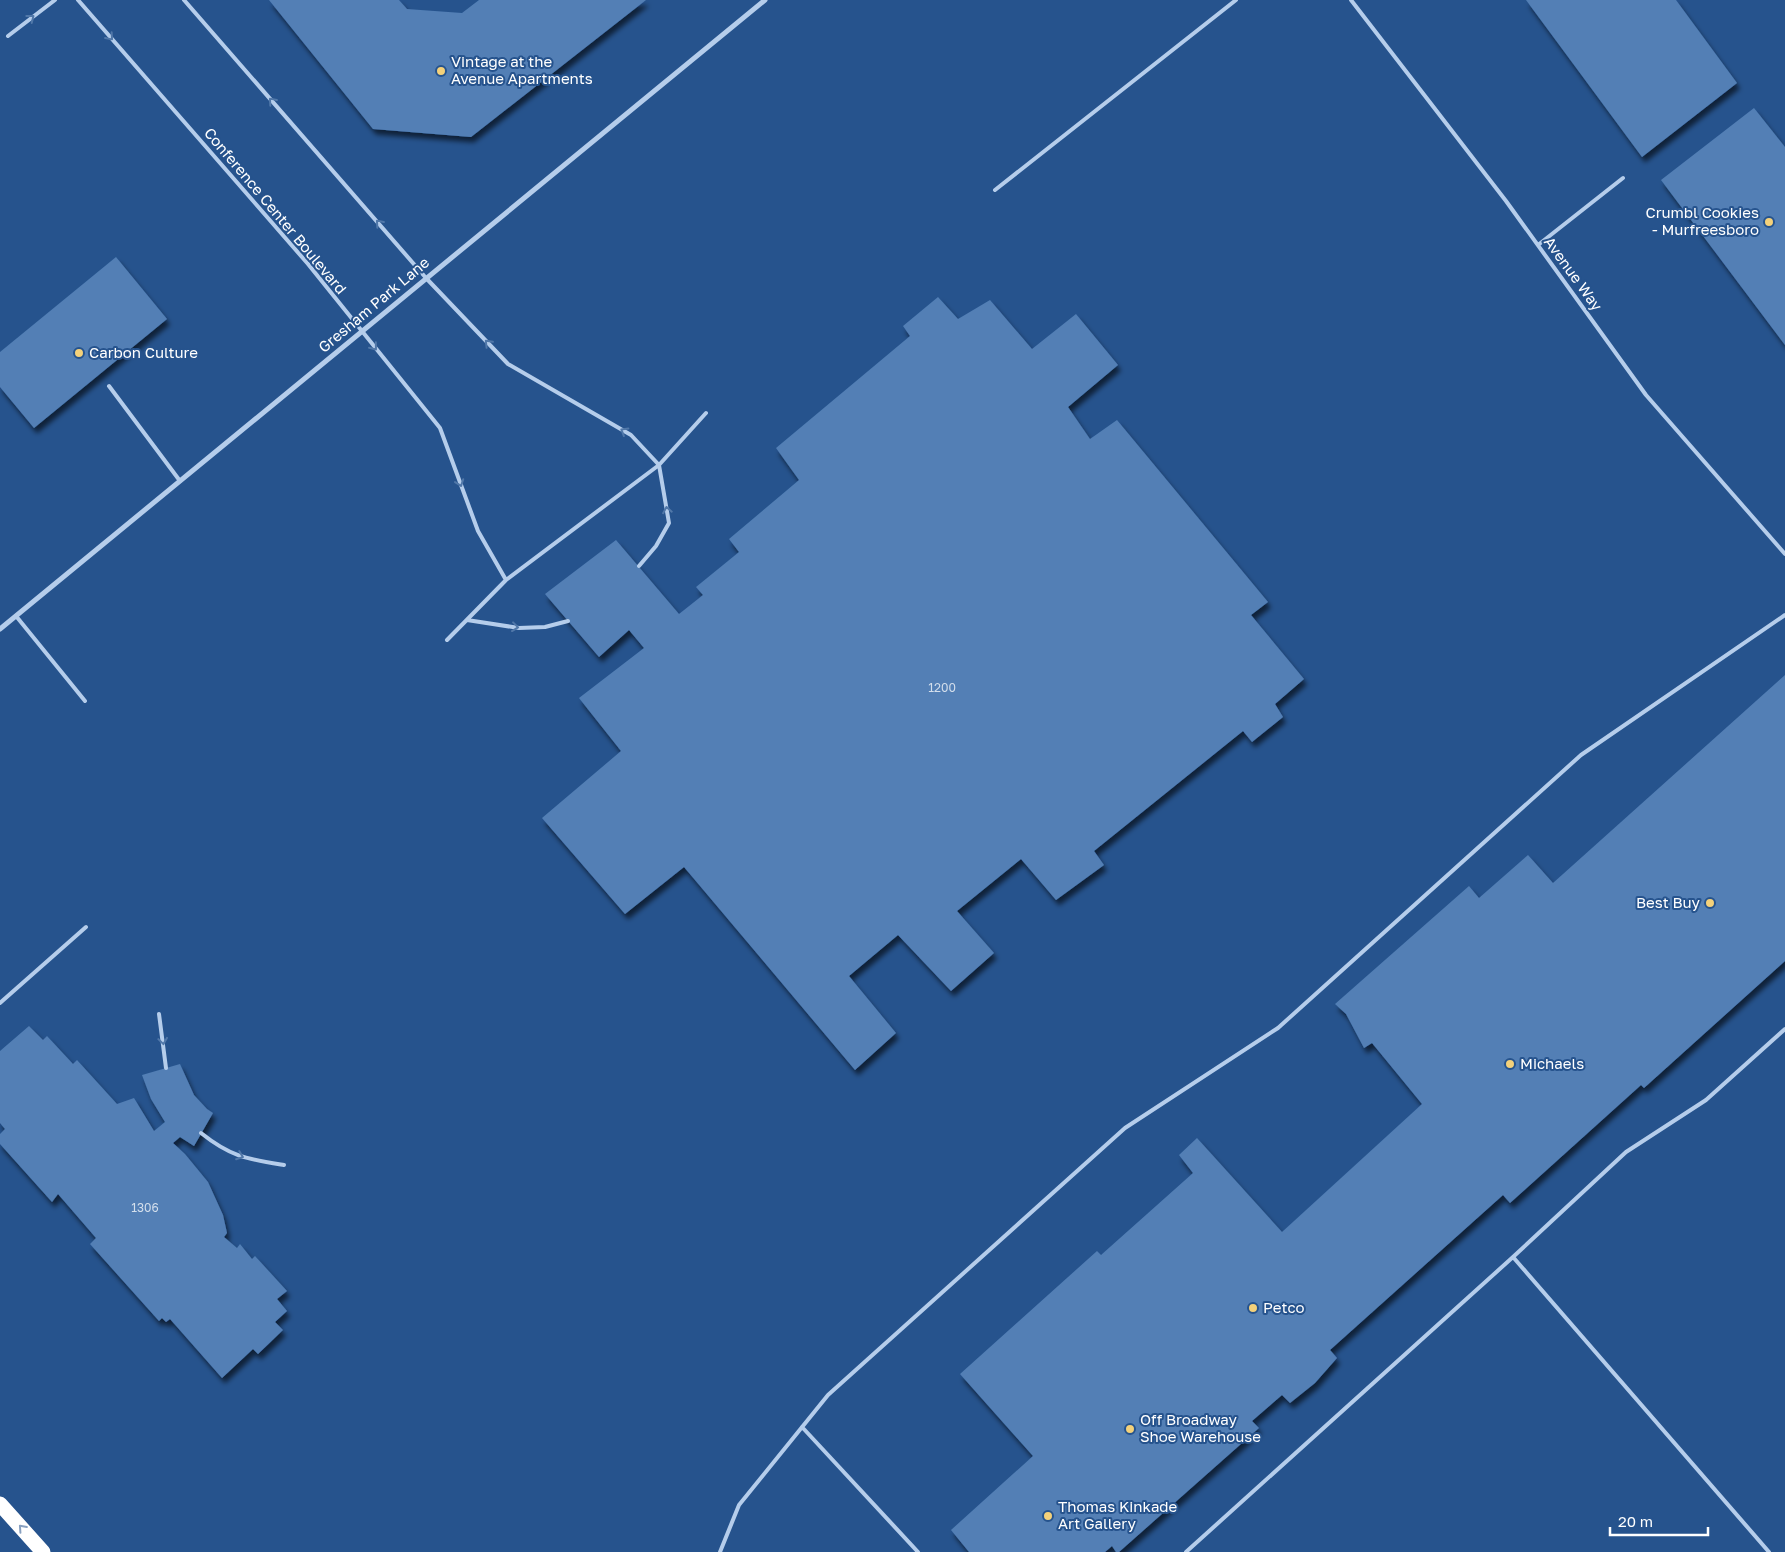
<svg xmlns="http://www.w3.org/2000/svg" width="1785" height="1552" font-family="'Golos Text',sans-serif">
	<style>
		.building { fill: #527fb5; filter: url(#shadow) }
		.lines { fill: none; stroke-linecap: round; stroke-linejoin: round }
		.service { stroke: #b5cdeb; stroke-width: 4 }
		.minor { stroke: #b5cdeb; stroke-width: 5 }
		.motorway { stroke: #fff; stroke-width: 15 }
		.oneway { stroke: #5178a9 }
		.oneway2 { stroke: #88a0c0 }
		.poi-dot { fill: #f4d17a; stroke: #26538d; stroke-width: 2 }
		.labels { text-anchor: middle; stroke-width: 4; stroke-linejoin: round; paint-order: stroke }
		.number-label { font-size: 12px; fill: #d4dfec }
		.poi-label { font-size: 15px; fill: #fff; stroke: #26538d; text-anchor: start }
		.street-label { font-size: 15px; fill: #fff; stroke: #26538d }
	</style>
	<defs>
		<filter id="shadow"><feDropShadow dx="3" dy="5.5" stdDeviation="2.5" flood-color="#0009"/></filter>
	</defs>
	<rect width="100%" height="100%" fill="#26538d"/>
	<path class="building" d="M269 0H399L407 9 462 13 479 0H646L471 137 373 129Z
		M1526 0H1676L1737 83 1642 157Z
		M1754 108 1785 147V345L1661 180Z
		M116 257 167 319 34 428 0 387V352Z
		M938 297 958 319 990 300 1032 349 1076 314 1118 365 1068 407 1090 439 1117 420 1268 602 1251 615 1304 679 1275 704 1283 717 1252 742 1243 731 1094 851 1104 865 1056 900 1021 859 957 911 994 953 951 991 898 935 849 976 896 1033 855 1070 684 867 625 914 542 818 621 751 579 698 644 648 629 630 599 657 545 594 616 540 679 614 703 595 696 587 739 552 729 539 799 480 776 448 910 336 903 326Z
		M1785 675V961L1644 1088 1641 1085 1510 1203 1503 1195 1330 1350 1337 1358 1315 1383 1290 1403 1282 1395 1252 1421 1259 1428 1119 1552H1116L1112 1546 1105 1552H969L951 1530 1033 1456 960 1374 1097 1251 1101 1255 1193 1173 1179 1155 1197 1138 1282 1232 1422 1104 1372 1043 1364 1048 1346 1014 1335 1004 1469 886 1479 898 1528 855 1553 883Z
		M29 1026 43 1040 47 1036 73 1064 77 1060 117 1104 134 1098 154 1131 165 1122 151 1099 142 1075 180 1064 194 1095 207 1109 213 1113 194 1146 180 1137 173 1143 185 1154 208 1182 223 1215 227 1233 224 1237 237 1248 240 1244 252 1259 255 1256 287 1291 277 1299 287 1311 275 1322 283 1330 258 1354 253 1349 222 1378 170 1319 166 1322 162 1318 159 1321 90 1244 96 1238 58 1194 52 1202 0 1144V1134L5 1129 0 1123V1051Z"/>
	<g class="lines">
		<path class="service" d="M78 0 308 264 440 428 478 531 506 580
			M184 0 426 278 508 364 631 435 659 465 669 523 656 546 639 566
			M1351 0 1506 201 1646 395 1785 554
			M8 36 55 0
			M995 190 1236 0
			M1538 245 1623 178
			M109 386 180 481
			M16 616 85 701
			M467 620 519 628 545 627 568 621
			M447 640 506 580 659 465 706 413
			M0 1003 86 927
			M159 1014 166 1068
			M201 1133C231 1157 247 1159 284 1165
			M1513 1257 1769 1552
			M802 1427 918 1552
			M720 1552 739 1505 828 1395 1125 1128 1278 1028 1581 755 1785 615
			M1186 1552 1513 1257 1626 1152 1706 1100 1785 1029"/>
		<path class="minor" d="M0 629 765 0"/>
		<path class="motorway" d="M0 1504 43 1552"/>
	</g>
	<defs><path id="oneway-chevron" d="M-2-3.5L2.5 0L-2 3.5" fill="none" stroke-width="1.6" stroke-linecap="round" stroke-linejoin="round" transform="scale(1.25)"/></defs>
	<g class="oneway">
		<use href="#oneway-chevron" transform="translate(31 18) rotate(-38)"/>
		<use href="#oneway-chevron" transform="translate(110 37) rotate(49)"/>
		<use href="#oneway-chevron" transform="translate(272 101) rotate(-131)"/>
		<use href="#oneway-chevron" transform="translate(379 223) rotate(-131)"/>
		<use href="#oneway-chevron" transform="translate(488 343) rotate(-134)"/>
		<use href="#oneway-chevron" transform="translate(374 347) rotate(51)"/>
		<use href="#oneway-chevron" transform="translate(624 431) rotate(-149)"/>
		<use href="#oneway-chevron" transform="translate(460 483) rotate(70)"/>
		<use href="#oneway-chevron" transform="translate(667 510) rotate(-100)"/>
		<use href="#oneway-chevron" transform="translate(515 627) rotate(7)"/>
		<use href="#oneway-chevron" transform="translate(163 1041) rotate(82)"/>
		<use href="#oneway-chevron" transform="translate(240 1156) rotate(21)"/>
	</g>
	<use class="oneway2" href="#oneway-chevron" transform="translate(22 1528) rotate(-132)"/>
	<g class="poi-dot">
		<circle cx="441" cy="71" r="5"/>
		<circle cx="1769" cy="222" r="5"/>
		<circle cx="79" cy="353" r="5"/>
		<circle cx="1710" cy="903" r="5"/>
		<circle cx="1510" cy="1064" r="5"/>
		<circle cx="1253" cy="1308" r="5"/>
		<circle cx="1130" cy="1429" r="5"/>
		<circle cx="1048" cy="1516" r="5"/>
	</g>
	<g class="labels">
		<g class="number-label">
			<text x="942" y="692">1200</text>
			<text x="145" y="1212">1306</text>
		</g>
		<g class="poi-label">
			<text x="451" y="67">Vintage at the<tspan x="451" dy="17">Avenue Apartments</tspan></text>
			<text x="1759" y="218" text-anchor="end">Crumbl Cookies<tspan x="1759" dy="17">- Murfreesboro</tspan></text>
			<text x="89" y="358">Carbon Culture</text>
			<text x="1700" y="908" text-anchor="end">Best Buy</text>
			<text x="1520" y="1069">Michaels</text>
			<text x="1263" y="1313">Petco</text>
			<text x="1140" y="1425">Off Broadway<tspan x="1140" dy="17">Shoe Warehouse</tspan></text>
			<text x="1058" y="1512">Thomas Kinkade<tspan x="1058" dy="17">Art Gallery</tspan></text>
		</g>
		<g class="street-label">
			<text transform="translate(275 211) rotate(50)" y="5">Conference Center Boulevard</text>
			<text transform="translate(1573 274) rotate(54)" y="5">Avenue Way</text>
			<text transform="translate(374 305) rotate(-40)" y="5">Gresham Park Lane</text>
		</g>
	</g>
	<path d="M1610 1527v8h98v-8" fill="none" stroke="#ffffff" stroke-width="2.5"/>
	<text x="1618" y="1527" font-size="15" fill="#ffffff" stroke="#26538d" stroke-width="4" paint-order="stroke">20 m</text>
</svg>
